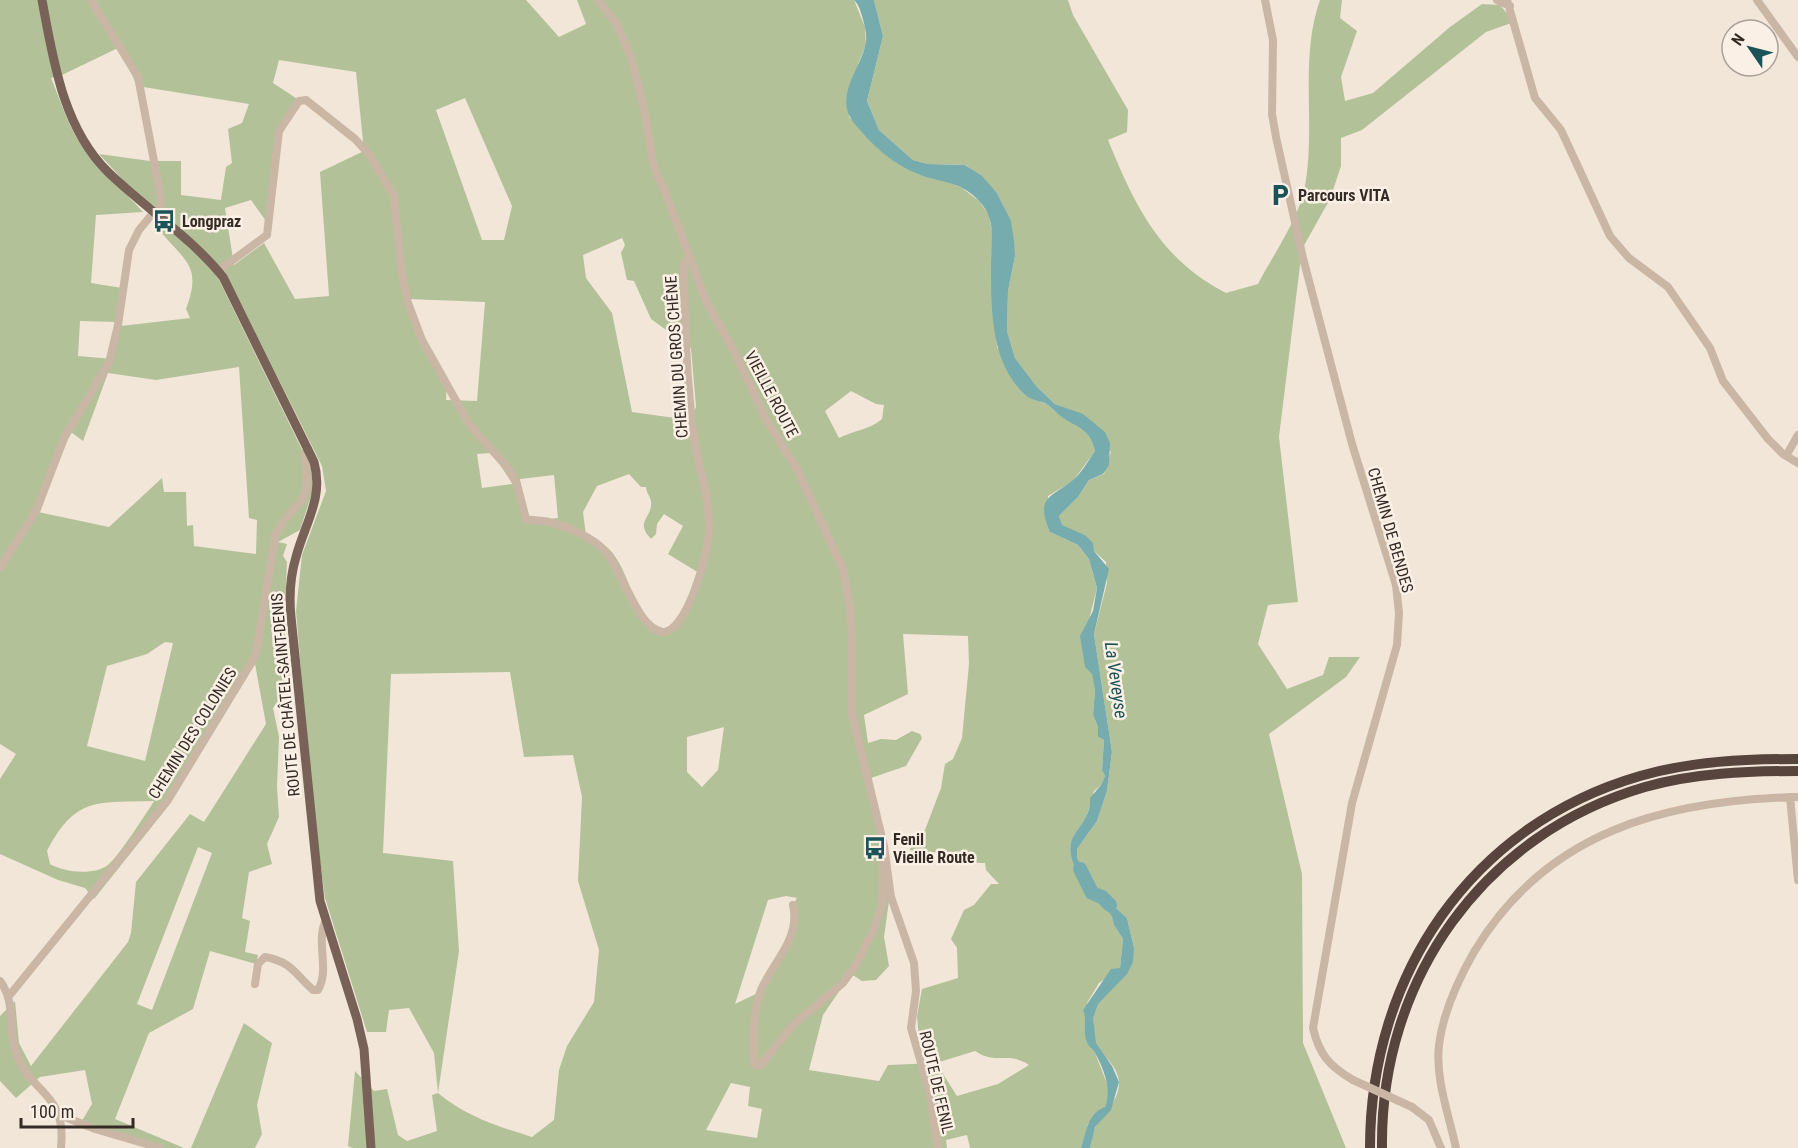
<svg xmlns="http://www.w3.org/2000/svg" width="1798" height="1148" font-family="'Roboto Condensed',sans-serif">
	<style>
		.green { fill: #b3c199; fill-rule: evenodd }
		.water { fill: #77acaf }
		.lines { fill: none; stroke-linecap: round; stroke-linejoin: round }
		.river { stroke: #77acaf; stroke-width: 14 }
		.minor { stroke: #cab6a5; stroke-width: 8 }
		.major { stroke: #786257; stroke-width: 9 }
		.highway { stroke: #57453d; stroke-width: 10 }
		.minor-bridge { stroke: #cab6a5; stroke-width: 8 }
		.labels { text-anchor: middle; stroke-width: 5; stroke-linejoin: round; paint-order: stroke }
		.poi-label { font-size: 16px; font-weight: bold; fill: #352b26; stroke: #faf0e5; text-anchor: start }
		.street-label { font-size: 16px; fill: #352b26; stroke: #faf0e5 }
		.water-label { font-size: 18px; font-style: italic; fill: #1b5358; stroke: #faf0e5 }
	</style>
	<rect width="100%" height="100%" fill="#f2e6d9"/>
	<path class="green" d="M0 0H526L559 37 586 24 577 0H854L865 27 866 45 858 64 849 117 918 174 941 178 962 188 979 201 989 215 993 238 991 264 997 347 1029 397 1047 404 1062 417 1084 428 1093 439 1095 451 1073 481 1048 496 1050 532 1078 545 1089 559 1097 588 1089 620 1095 691 1093 715 1098 727V737L1104 740 1102 770 1105 776 1101 785 1094 791 1086 819 1074 835V868L1113 916 1114 925 1123 939 1120 968 1099 983 1087 1003V1042L1095 1053 1106 1081 1110 1097 1105 1107 1088 1124 1081 1148H970L967 1135 946 1140 947 1148H353L348 1146 355 1071 374 1091 387 1089 398 1135 407 1141 437 1131 432 1095 438 1093 434 1053 409 1008 389 1010 386 1032H367L325 898 311 791 296 611 302 555 326 491 322 466 225 272 164 214 125 182 99 154 150 161H181V195L221 200 226 167 232 163 228 129 242 123 249 104 137 86 120 47 62 75 51 78C60 99 67 124 80 143 98 170 122 188 143 212L96 215 91 283 122 288 116 322 80 321 78 356 113 359 121 326 190 318 186 309C202 266 186 262 160 231L167 228 202 257 218 278 312 470V493L300 530 278 542 287 544 283 556 287 562 284 628 292 697H281L273 708 279 737 277 787 279 817 267 844 272 864 249 872 242 918 250 921 245 952 258 955 256 964 210 951 193 1009 149 1033 115 1119 184 1148H155L80 1124 92 1104 85 1070 40 1077 16 1098 0 1081V1016L15 1001 19 1043 31 1066 128 942 131 933 136 882 190 814 204 822 266 724 255 664 169 805 94 899 85 888 58 880 0 854V779L16 754 0 744ZM279 60 356 72 364 151 320 172 329 296 295 299 264 243 234 265 225 208 251 200 271 228 280 132 302 102 273 83ZM465 98 512 206 504 240H482L436 110ZM622 238 625 245 621 253 627 280 634 281 651 319 691 348 696 407 690 420 632 412 612 313 586 278 583 255ZM408 299 485 302 477 401 446 400 447 378 424 341ZM239 367 249 518 257 520 256 554 194 546 193 525 187 526 186 492H164L162 478 109 527 38 512 71 432 83 441 108 373 156 380ZM851 391 876 404 884 405 882 419C869 430 855 430 839 438L825 411ZM492 453 512 483V484L482 488 477 454ZM629 474 641 487H646C646 492 650 496 651 501 653 518 634 521 651 539L656 534 657 524 664 514 683 526 668 554 699 573 680 618 666 629C633 621 631 572 610 550 604 544 594 540 586 536L583 512 597 486ZM554 475 558 518 525 522 520 479ZM903 634 968 636 969 664 962 738 953 759 945 764 941 788 925 830 912 841 910 850C926 856 943 849 959 854 972 858 969 864 985 863L986 870 999 884H991L974 905 964 910 951 939 957 948 958 978 922 989 917 1016 919 1038 936 1063 888 1065 879 1081 809 1070 823 1015 851 974 862 981 876 980 889 966 884 937 889 901 880 870 879 836 871 778 906 766 922 738 920 734 912 731 896 740 881 739 868 743 864 715 908 694ZM165 642 173 643 145 761 87 746 107 666 147 654ZM510 672 524 757 573 755 582 797 578 881 599 950 594 1002 567 1046 559 1070 554 1120 532 1137C497 1126 467 1117 438 1093L459 951 453 861 383 853 391 674ZM724 727 718 770 702 787 687 772V737ZM154 801C146 814 118 857 108 865 94 876 63 872 50 864L47 851C76 795 99 803 154 801ZM198 847 212 853 152 1010 137 1004ZM786 896 797 898 793 905 794 929 758 993 735 1004 768 900ZM975 1051C998 1066 1006 1050 1029 1065L998 1084 957 1096 936 1063ZM731 1083 750 1087 748 1106 762 1109 757 1138 706 1130Z
		M874 0H1068L1073 15 1128 110 1127 132 1108 140C1135 206 1160 259 1226 293L1258 284C1273 255 1300 217 1305 186 1316 125 1299 59 1320 0H1342L1340 18 1357 31 1341 77 1345 101 1373 93 1450 27 1482 4 1500 5 1514 22 1486 32 1362 130 1341 138V166L1330 199 1302 249 1279 437 1298 602 1268 605 1258 644 1287 689 1323 675 1329 657H1360L1346 677 1269 734 1302 874 1303 1043 1346 1148H1090C1092 1141 1092 1132 1096 1126 1104 1111 1119 1102 1119 1082 1118 1066 1102 1055 1095 1043 1080 1012 1118 972 1134 948L1127 918 1105 898 1077 858V849L1097 821 1107 791 1112 752 1094 634 1107 583 1106 562 1094 551 1085 535 1061 525 1059 516 1078 497 1089 480 1104 474 1111 452 1068 409 1055 404 1037 387 1015 358 1007 331 1008 291 1015 256 1003 205 997 193 966 165 928 164 913 160 879 130 867 101 883 36Z
		M244 1023 272 1043 257 1105 262 1134 255 1148H191Z"/>
	<path class="water" d="M854 0H874L883 36 867 101 879 130 913 160 928 164 965 165 982 176 997 193 1011 221 1014 241 1015 256 1008 291 1007 331 1015 358 1037 387 1055 404 1083 414 1105 432 1110 443 1109 465 1103 474 1089 480 1078 497 1059 516 1062 525 1085 535 1093 543 1094 551 1109 569 1094 634 1112 752 1107 791 1097 821 1077 849V858L1105 898 1127 918 1134 948 1133 962 1127 974 1098 1004 1093 1018 1096 1043 1112 1066 1119 1082 1111 1110 1095 1127 1090 1148H1081C1086 1132 1088 1113 1105 1107 1112 1090 1104 1069 1095 1053 1093 1049 1088 1046 1087 1042 1082 1031 1088 1021 1083 1010L1111 969 1120 968 1123 939 1114 925 1112 916C1095 895 1056 860 1076 832 1084 821 1091 812 1090 798L1101 785 1105 776 1102 770 1104 740 1098 737V727L1093 715 1095 690 1092 674 1085 667 1080 636 1093 611 1097 588 1089 559 1078 545 1050 532C1036 498 1048 499 1072 481 1081 474 1088 461 1095 451 1091 430 1079 428 1063 418 1057 414 1052 407 1045 403 1040 401 1033 400 1028 397 1016 388 1007 373 1002 360 991 332 991 295 991 265 991 242 997 219 979 201 960 180 940 183 918 174 892 164 871 144 854 123 834 98 858 72 865 47 868 37 865 26 862 16 860 10 859 5 854 0Z"/>
	<g class="lines">
		<path class="river" d="M1080 869 1092 893 1102 897 1110 905"/>
		<path class="minor" d="M91 0 138 77 161 198V205L157 214
			M598 0 616 23 631 57 644 108 654 168 665 191 706 301 734 351 767 421 797 469 843 569 850 607 852 645V713L884 846 891 897 914 963 916 991 911 1028 930 1094 938 1148
			M1265 0 1273 40 1272 114 1276 137 1303 258 1352 444 1396 585 1399 613 1397 645 1352 803 1313 1028C1319 1054 1329 1066 1353 1080
			M1497 0 1510 6
			M1507 0 1535 98 1561 130 1610 236 1629 258 1668 287 1710 348 1723 381 1768 439 1783 454 1798 463
			M1757 0 1798 57
			M218 271 267 235 279 131 299 101 306 100 355 139 369 154 394 196 402 273 408 303 422 340 469 424 508 468 517 484 526 519C534 521 541 520 549 522 565 525 594 538 605 551 621 568 638 628 661 632 686 636 709 552 709 531 710 495 699 471 694 437 686 380 685 322 684 264L689 257
			M1786 456 1798 435
			M0 568 37 509 64 438 109 363 118 325 129 250 139 230 154 212
			M1790 797 1798 880
			M793 905C801 938 773 962 761 990 752 1013 754 1040 754 1064L760 1066 793 1025 843 983 856 965 875 927 882 905 883 861
			M0 981C16 1002 8 1028 16 1052 30 1095 67 1091 61 1148
			M255 984 258 964 265 957C292 962 294 973 313 990H318C330 969 316 944 325 922
			M9 996 168 800 256 655 275 536C297 493 312 514 305 454L308 449
			M1412 1107 1429 1120 1441 1148
			M60 1115 95 1129 160 1148
			M1456 1148C1449 1115 1435 1079 1439 1045 1443 1013 1458 980 1474 952 1546 831 1666 800 1798 797"/>
		<path class="major" d="M42 0C53 59 63 128 108 172 145 208 190 236 223 277L314 462C324 498 305 523 296 557 290 577 289 597 291 617L320 901 357 1019 364 1049 371 1148"/>
		<path class="highway" d="M1370 1148C1370 975 1471 825 1640 776 1692 761 1745 759 1798 759
			M1382 1148C1380 980 1483 834 1645 787 1694 773 1747 771 1798 771"/>
		<path class="minor-bridge" d="M1353 1080 1412 1107"/>
	</g>
	<defs>
		<g id="parking-bare" transform="scale(1.8)"><path d="M-3.5-5.5H1a3.5 3.5 0 0 1 0 7H-1V5.5H-3.5ZM-1-3.4V-.6H.8a1.4 1.4 0 0 0 0-2.8Z" fill="#1b5358" stroke="#faf0e5" stroke-width="2.5" paint-order="stroke"/></g>
		<g id="bus-bare" transform="scale(1.8)"><path d="M-5-6H5V4H4V6H2V4H-2V6H-4V4H-5ZM-3.5-4V0h7V-4ZM-3.5 1.2v1.5H-2V1.2ZM2 1.2v1.5H3.5V1.2Z" fill="#1b5358" stroke="#faf0e5" stroke-width="2.5" paint-order="stroke"/></g>
	</defs>
	<g fill-rule="evenodd">
		<use href="#parking-bare" x="1280" y="195"/>
		<use href="#bus-bare" x="164" y="221"/>
		<use href="#bus-bare" x="875" y="848"/>
	</g>
	<g class="labels">
		<g class="poi-label">
			<text x="1298" y="201">Parcours VITA</text>
			<text x="182" y="227">Longpraz</text>
			<text x="893" y="845">Fenil<tspan x="893" dy="18">Vieille Route</tspan></text>
		</g>
		<g class="street-label">
			<text transform="translate(676 357) rotate(-94)" y="6">CHEMIN DU GROS CHÊNE</text>
			<text transform="translate(772 394) rotate(62)" y="6">VIEILLE ROUTE</text>
			<text transform="translate(1391 530) rotate(74)" y="6">CHEMIN DE BENDES</text>
			<text transform="translate(285 695) rotate(-95)" y="6">ROUTE DE CHÂTEL-SAINT-DENIS</text>
			<text transform="translate(192 733) rotate(-58)" y="6">CHEMIN DES COLONIES</text>
			<text transform="translate(937 1082) rotate(77)" y="6">ROUTE DE FENIL</text>
		</g>
		<g class="water-label">
			<text transform="translate(1116 680) rotate(82)" y="6">La Veveyse</text>
		</g>
	</g>
	<g transform="translate(1750 48) rotate(305)"><circle r="28" fill="#faf0e5" stroke="#aba199" stroke-width="1.5"/>
	<path d="M0-4.5L10 22L0 15L-10 22Z" fill="#1b5358"/>
	<text y="-9" font-size="16" font-weight="bold" text-anchor="middle" fill="#352b26">N</text>
	</g>
	<path d="M21 1118v9h112v-9" fill="none" stroke="#352b26" stroke-width="3"/>
	<text x="30" y="1118" font-size="18" fill="#352b26" stroke="#faf0e5" stroke-width="4.5" paint-order="stroke">100 m</text>
</svg>
